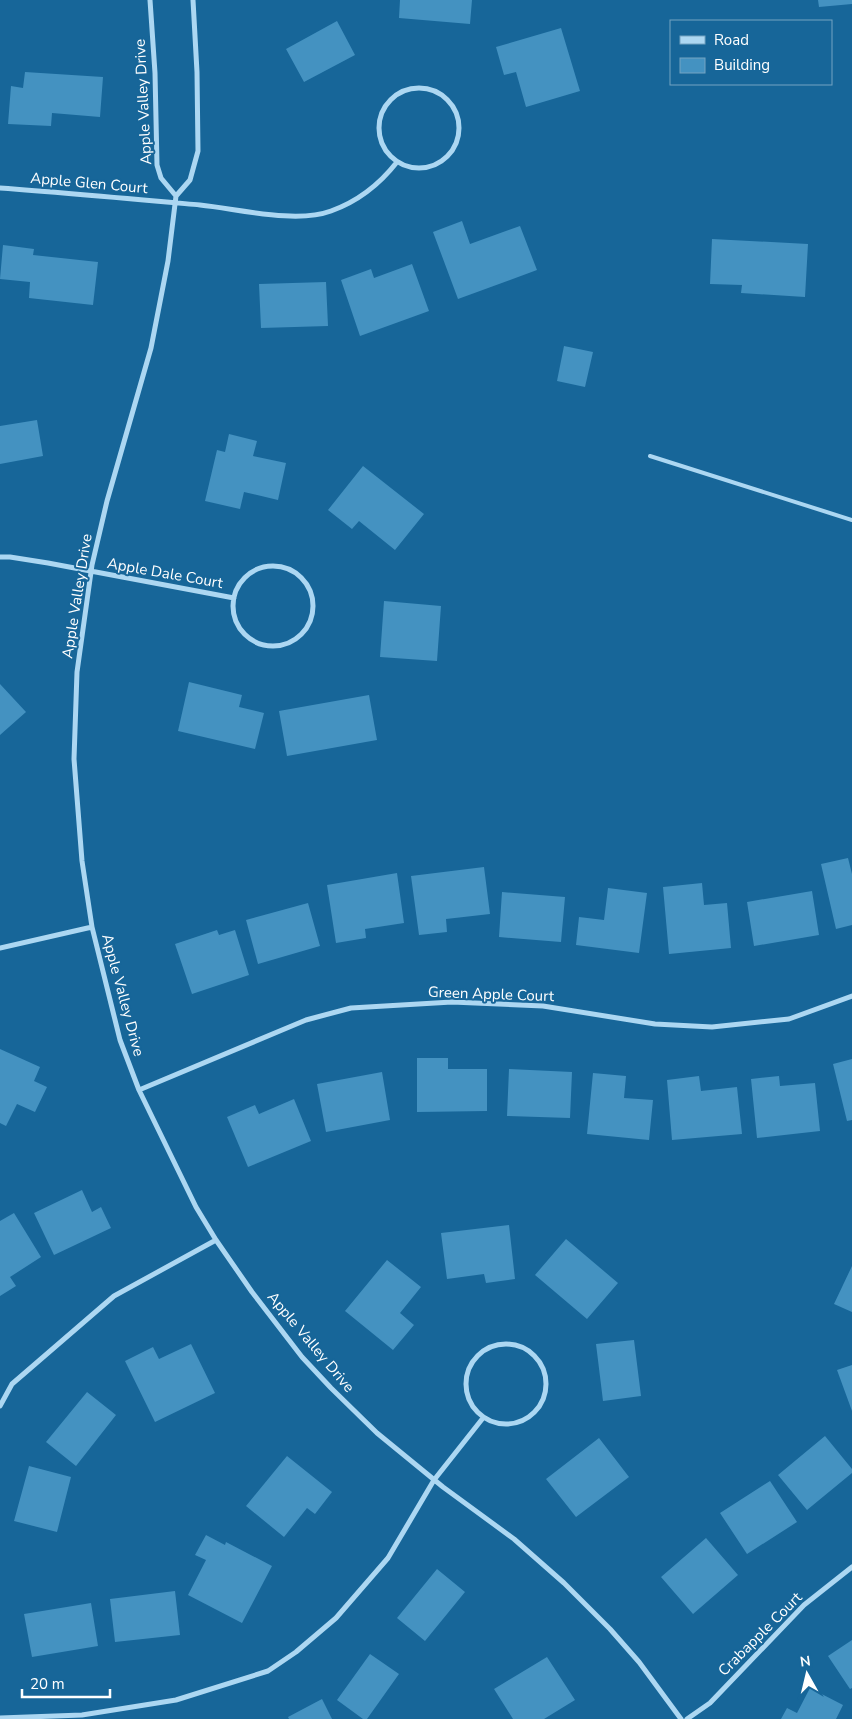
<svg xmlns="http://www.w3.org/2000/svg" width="852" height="1719" font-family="'Nunito Sans',sans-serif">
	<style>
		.building { fill: #4492c1 }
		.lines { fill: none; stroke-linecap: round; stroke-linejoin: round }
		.service { stroke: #acd7f2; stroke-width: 4 }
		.minor { stroke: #acd7f2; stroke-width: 5 }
		.labels { text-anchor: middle; stroke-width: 4; stroke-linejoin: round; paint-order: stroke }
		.street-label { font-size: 15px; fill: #fff; stroke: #176699 }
	</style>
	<rect width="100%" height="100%" fill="#176699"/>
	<path class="building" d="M400 0H472L470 24 399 18Z
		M818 0H852V4L819 7Z
		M337 21 355 55 304 82 286 49Z
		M561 28 580 91 526 107 516 72 504 75 496 47Z
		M25 72 103 77 100 117 52 113 51 126 8 124 11 86 23 88Z
		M462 221 470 244 520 226 537 270 458 299 433 232Z
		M712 239 808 244 805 297 741 293 742 285 710 284Z
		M3 245 34 249 33 255 98 262 93 305 29 298 30 282 0 279Z
		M412 264 429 311 360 336 341 280 371 269 374 278Z
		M326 282 328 326 261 328 259 284Z
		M564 346 593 352 585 387 557 381Z
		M37 420 43 456 0 464V426Z
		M229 434 257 441 253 456 286 463 278 500 244 492 240 509 205 501 217 450 225 452Z
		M363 466 424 514 395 550 359 521 352 529 328 510Z
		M384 601 441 606 437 661 380 657Z
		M189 682 242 695 239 707 264 713 255 749 178 731Z
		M0 684 26 712 0 735Z
		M369 695 377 740 287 756 279 711Z
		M848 858 852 874V925L836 929 821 864Z
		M484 867 490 914 446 919 447 932 419 935 411 876Z
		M397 873 404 923 365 929 366 938 336 943 327 885Z
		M702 883 704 905 727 903 731 948 669 954 663 887Z
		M608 888 647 893 639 953 576 945 579 917 604 920Z
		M812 891 819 935 754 946 747 902Z
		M502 892 565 897 561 942 499 937Z
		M308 903 320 946 258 964 246 920Z
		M217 930 219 935 235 930 249 975 192 994 175 944Z
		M0 1049 40 1067 34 1081 47 1087 35 1112 17 1104 6 1126 0 1123Z
		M417 1058H448V1069H487V1111L417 1112Z
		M852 1059V1120L847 1121 833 1064Z
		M509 1069 572 1072 570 1118 507 1116Z
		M382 1072 390 1120 326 1132 317 1084Z
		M593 1073 626 1076 624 1098 653 1100 649 1140 587 1134Z
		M699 1076 701 1091 737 1087 742 1134 672 1140 667 1080Z
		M779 1076 780 1086 815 1083 820 1131 757 1138 751 1079Z
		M294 1099 311 1141 248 1167 227 1117 255 1105 259 1114Z
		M82 1190 92 1212 101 1207 111 1228 54 1255 34 1213Z
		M14 1213 41 1257 10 1277 16 1286 0 1296V1221Z
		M509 1225 515 1279 486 1283 484 1274 447 1279 441 1233Z
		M566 1239 618 1283 587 1319 535 1275Z
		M387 1260 421 1287 400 1313 414 1325 393 1350 345 1311Z
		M852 1266V1312L834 1304Z
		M634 1340 641 1396 603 1401 596 1344Z
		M191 1344 215 1393 155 1422 125 1361 153 1347 159 1359Z
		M852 1365V1411L837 1370Z
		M87 1392 116 1415 76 1466 46 1442Z
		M825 1436 852 1469V1473L807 1510 778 1475Z
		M599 1438 629 1477 576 1517 546 1479Z
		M287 1456 332 1492 315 1514 307 1508 284 1537 246 1506Z
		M29 1466 71 1477 57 1532 14 1521Z
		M770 1481 797 1522 747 1554 720 1513Z
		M206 1535 225 1545 226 1542 272 1566 242 1623 188 1595 206 1560 195 1555Z
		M706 1538 738 1575 693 1614 661 1577Z
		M437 1569 465 1592 425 1641 397 1618Z
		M175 1591 180 1635 115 1642 110 1599Z
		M91 1603 98 1646 32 1657 24 1614Z
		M852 1640V1688L850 1689 828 1656Z
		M370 1654 399 1674 367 1719H363L337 1700Z
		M547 1657 575 1700 544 1719H513L494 1689Z
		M810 1688 843 1705 836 1719H781L787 1708 797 1713Z
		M322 1699 332 1719H289L288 1717Z"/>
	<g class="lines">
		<path class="service" d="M650 456 852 520"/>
		<path class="minor" d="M150 0 155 73 157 165 161 178 176 196
			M193 0 197 72 198 151 190 180 176 196 168 261 151 348 107 501 92 565 77 672 74 759 82 861 92 927 120 1040 139 1090 196 1207 216 1240 252 1292 302 1357 331 1388 377 1433 443 1487 514 1539 564 1583 610 1629 639 1662 681 1719
			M379 128a40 40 0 1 1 80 0a40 40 0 1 1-80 0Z
			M0 188C67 193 133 199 200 205 239 209 296 224 331 211 359 201 379 185 397 162
			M0 557H10L48 563 234 598
			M233 606a40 40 0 1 1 80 0a40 40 0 1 1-80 0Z
			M0 948 92 927
			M139 1090 306 1020 351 1008 452 1002 543 1006 655 1024 712 1027 789 1019 852 996
			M466 1384a40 40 0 1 1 80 0a40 40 0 1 1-80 0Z
			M0 1406 12 1384 114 1296 216 1240
			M0 1718 82 1715 176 1700 268 1671 296 1652 336 1618 388 1558 434 1480 483 1418
			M687 1719 710 1703 804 1605 852 1567"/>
	</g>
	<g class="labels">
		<g class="street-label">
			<text transform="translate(143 102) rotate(-93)" y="5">Apple Valley Drive</text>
			<text transform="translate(89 183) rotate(5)" y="5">Apple Glen Court</text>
			<text transform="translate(165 573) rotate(10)" y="5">Apple Dale Court</text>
			<text transform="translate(77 596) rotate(-81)" y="5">Apple Valley Drive</text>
			<text transform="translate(491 994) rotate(2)" y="5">Green Apple Court</text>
			<text transform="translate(123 995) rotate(75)" y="5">Apple Valley Drive</text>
			<text transform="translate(311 1342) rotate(50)" y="5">Apple Valley Drive</text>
			<text transform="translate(760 1634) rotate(-45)" y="5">Crabapple Court</text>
		</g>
	</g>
	<rect x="670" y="20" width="162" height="65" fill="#176699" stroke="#74a3c2"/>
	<rect x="680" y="36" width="25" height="8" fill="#acd7f2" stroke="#74a3c2"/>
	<text x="714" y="45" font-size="15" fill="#ffffff">Road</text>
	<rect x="680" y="58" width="25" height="15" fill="#4492c1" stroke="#74a3c2"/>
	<text x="714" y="70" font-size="15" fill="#ffffff">Building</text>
	<g transform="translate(807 1674) rotate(352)" stroke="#176699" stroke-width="4" paint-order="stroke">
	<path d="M0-4L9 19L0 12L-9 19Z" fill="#ffffff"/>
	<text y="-8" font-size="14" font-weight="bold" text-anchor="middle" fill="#ffffff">N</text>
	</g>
	<path d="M22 1689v8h88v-8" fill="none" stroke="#ffffff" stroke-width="2.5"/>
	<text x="30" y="1689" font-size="15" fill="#ffffff" stroke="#176699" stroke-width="4" paint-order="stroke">20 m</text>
</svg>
